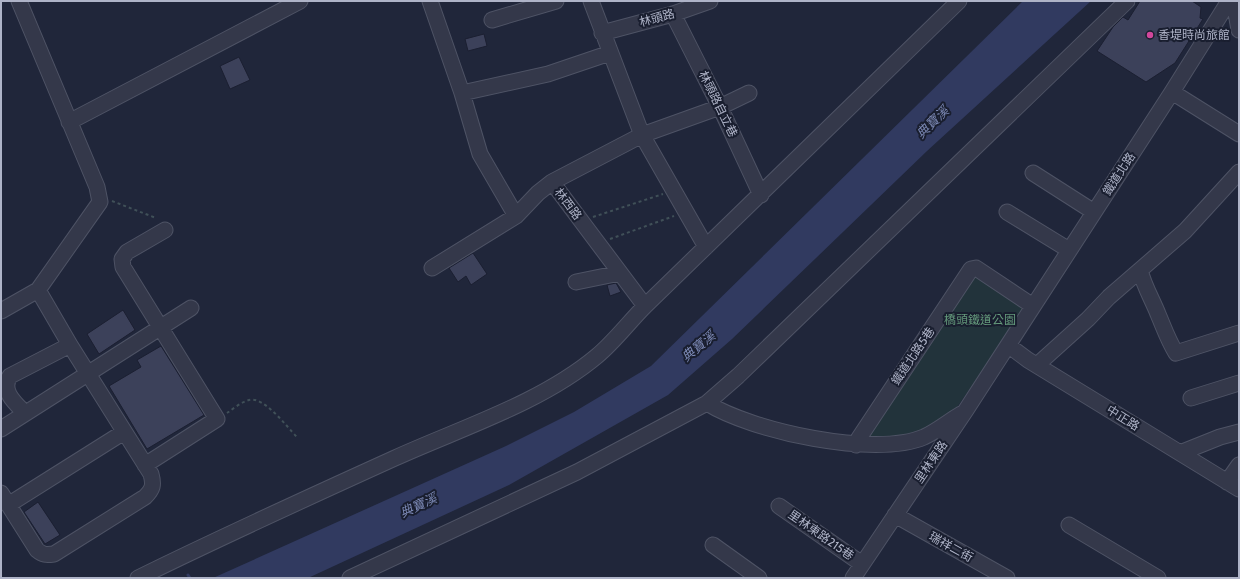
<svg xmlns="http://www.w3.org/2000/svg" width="1240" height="579" font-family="Cabin,'Noto Sans TC',sans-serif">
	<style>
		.green { fill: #22333b }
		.water { fill: #313a60 }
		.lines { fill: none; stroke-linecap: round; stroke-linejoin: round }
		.stream { stroke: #313a60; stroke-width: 3 }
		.building { fill: #3c415a; stroke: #1b1f31 }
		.minor-casing { stroke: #4e5365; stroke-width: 17 }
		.path { stroke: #405058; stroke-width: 2; stroke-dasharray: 3 3; stroke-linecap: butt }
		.minor { stroke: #34384a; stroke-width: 15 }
		.hotel-dot { fill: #d1479c; stroke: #191e2f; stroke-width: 1.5 }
		.labels { text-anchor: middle; stroke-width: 4; stroke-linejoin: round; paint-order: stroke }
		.street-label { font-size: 12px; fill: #aeb3c7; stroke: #191e2f }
		.poi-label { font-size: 12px; fill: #aeb3c7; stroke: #191e2f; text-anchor: start }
		.park-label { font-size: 12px; fill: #64997b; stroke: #191e2f }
		.water-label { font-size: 13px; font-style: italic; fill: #7c89b5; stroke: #191e2f }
	</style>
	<rect width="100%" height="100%" fill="#20263a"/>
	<path class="green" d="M973 274 1026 309 955 410 921 433 897 438 863 439Z"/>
	<path class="water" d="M1023 1H1091L927 151 732 339 668 395 509 485 308 578H213L506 446 574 412 651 366Z"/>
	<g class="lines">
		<path class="stream" d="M188 575 190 578"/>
	</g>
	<path class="building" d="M1140 1H1192L1201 7 1200 18 1203 19 1175 63 1146 82 1097 51 1113 27 1123 17 1128 20Z
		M484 34 487 46 468 51 465 39Z
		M239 57 250 80 230 89 220 66Z
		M473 253 487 274 471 285 466 276 458 282 449 268Z
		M616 283 621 292 610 296 607 285Z
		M123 310 135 330 99 354 87 334Z
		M161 346 204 415 147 449 109 386 141 367 137 360Z
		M38 502 60 535 45 544 24 512Z"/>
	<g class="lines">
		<g class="minor-casing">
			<path id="minor" d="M430 1 462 93 480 154 516 216
				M591 1 642 135 706 247
				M1234 1 1239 30
				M673 14 720 107 761 195
				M492 20 556 1
				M602 33 673 14 710 1
				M1172 92 1239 134
				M462 93 548 74 610 53
				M69 122 300 1
				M1033 173 1094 212
				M552 182 645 306
				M1007 212 1069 250
				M432 268 516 216 538 193 552 182 642 135 720 107 749 93
				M1140 270C1144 286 1152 299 1158 314 1164 328 1168 340 1176 353L1239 333
				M576 282 620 273
				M1 311 38 290 100 202 97 187 19 1
				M1008 345 1028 360 1239 489
				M1037 365 1088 319 1109 297 1185 231 1239 172
				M1191 398 1239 383
				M707 403C751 431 875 458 924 437 937 431 949 421 961 414
				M25 413C15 403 0 390 10 376L70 345
				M1 429 191 308
				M856 445 859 438 971 269 976 268 1033 306
				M1180 453 1220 437 1239 432
				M145 465 217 419 123 267 122 259 127 252 165 230
				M1227 482 1239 465
				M1 493 37 550C43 555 46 555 54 554L145 497C153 489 154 485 151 474L70 345 38 290
				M8 505 124 432
				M779 506 862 564
				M895 515 1007 578
				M1069 525 1158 578
				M713 545 759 578
				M138 578C223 536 309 497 395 458 461 428 541 403 597 356 614 342 629 322 645 306L959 1
				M350 578 577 472 707 403 738 376 1127 1
				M853 578 966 410 1172 92 1229 1"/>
		</g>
		<path class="path" d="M112 201 156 218
			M593 217 663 194
			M610 239 674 216
			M227 413C233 409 241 402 249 400 264 396 286 426 297 437"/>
		<use href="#minor" class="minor"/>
	</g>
	<circle class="hotel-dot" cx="1150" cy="35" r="4"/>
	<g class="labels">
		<g class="street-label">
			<text transform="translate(657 18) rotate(-15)" y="4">林頭路</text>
			<text transform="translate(718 104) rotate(64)" y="4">林頭路自立巷</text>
			<text transform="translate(1119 174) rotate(-57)" y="4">鐵道北路</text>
			<text transform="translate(568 204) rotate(53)" y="4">林西路</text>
			<text transform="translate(913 356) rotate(-56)" y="4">鐵道北路5巷</text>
			<text transform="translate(1123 418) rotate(32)" y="4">中正路</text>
			<text transform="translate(931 462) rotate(-56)" y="4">里林東路</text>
			<text transform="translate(821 535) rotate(35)" y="4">里林東路215巷</text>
			<text transform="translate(951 547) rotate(29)" y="4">瑞祥二街</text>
		</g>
		<g class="poi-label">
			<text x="1158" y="39">香堤時尚旅館</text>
		</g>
		<g class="park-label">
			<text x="980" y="324">橋頭鐵道公園</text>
		</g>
		<g class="water-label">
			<text transform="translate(932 122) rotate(-44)" y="5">典寶溪</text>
			<text transform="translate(698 346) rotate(-40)" y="5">典寶溪</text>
			<text transform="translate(418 505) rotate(-25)" y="5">典寶溪</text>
		</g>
	</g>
	<rect width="1240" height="579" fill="none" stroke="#aeb3c7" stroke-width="4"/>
</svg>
